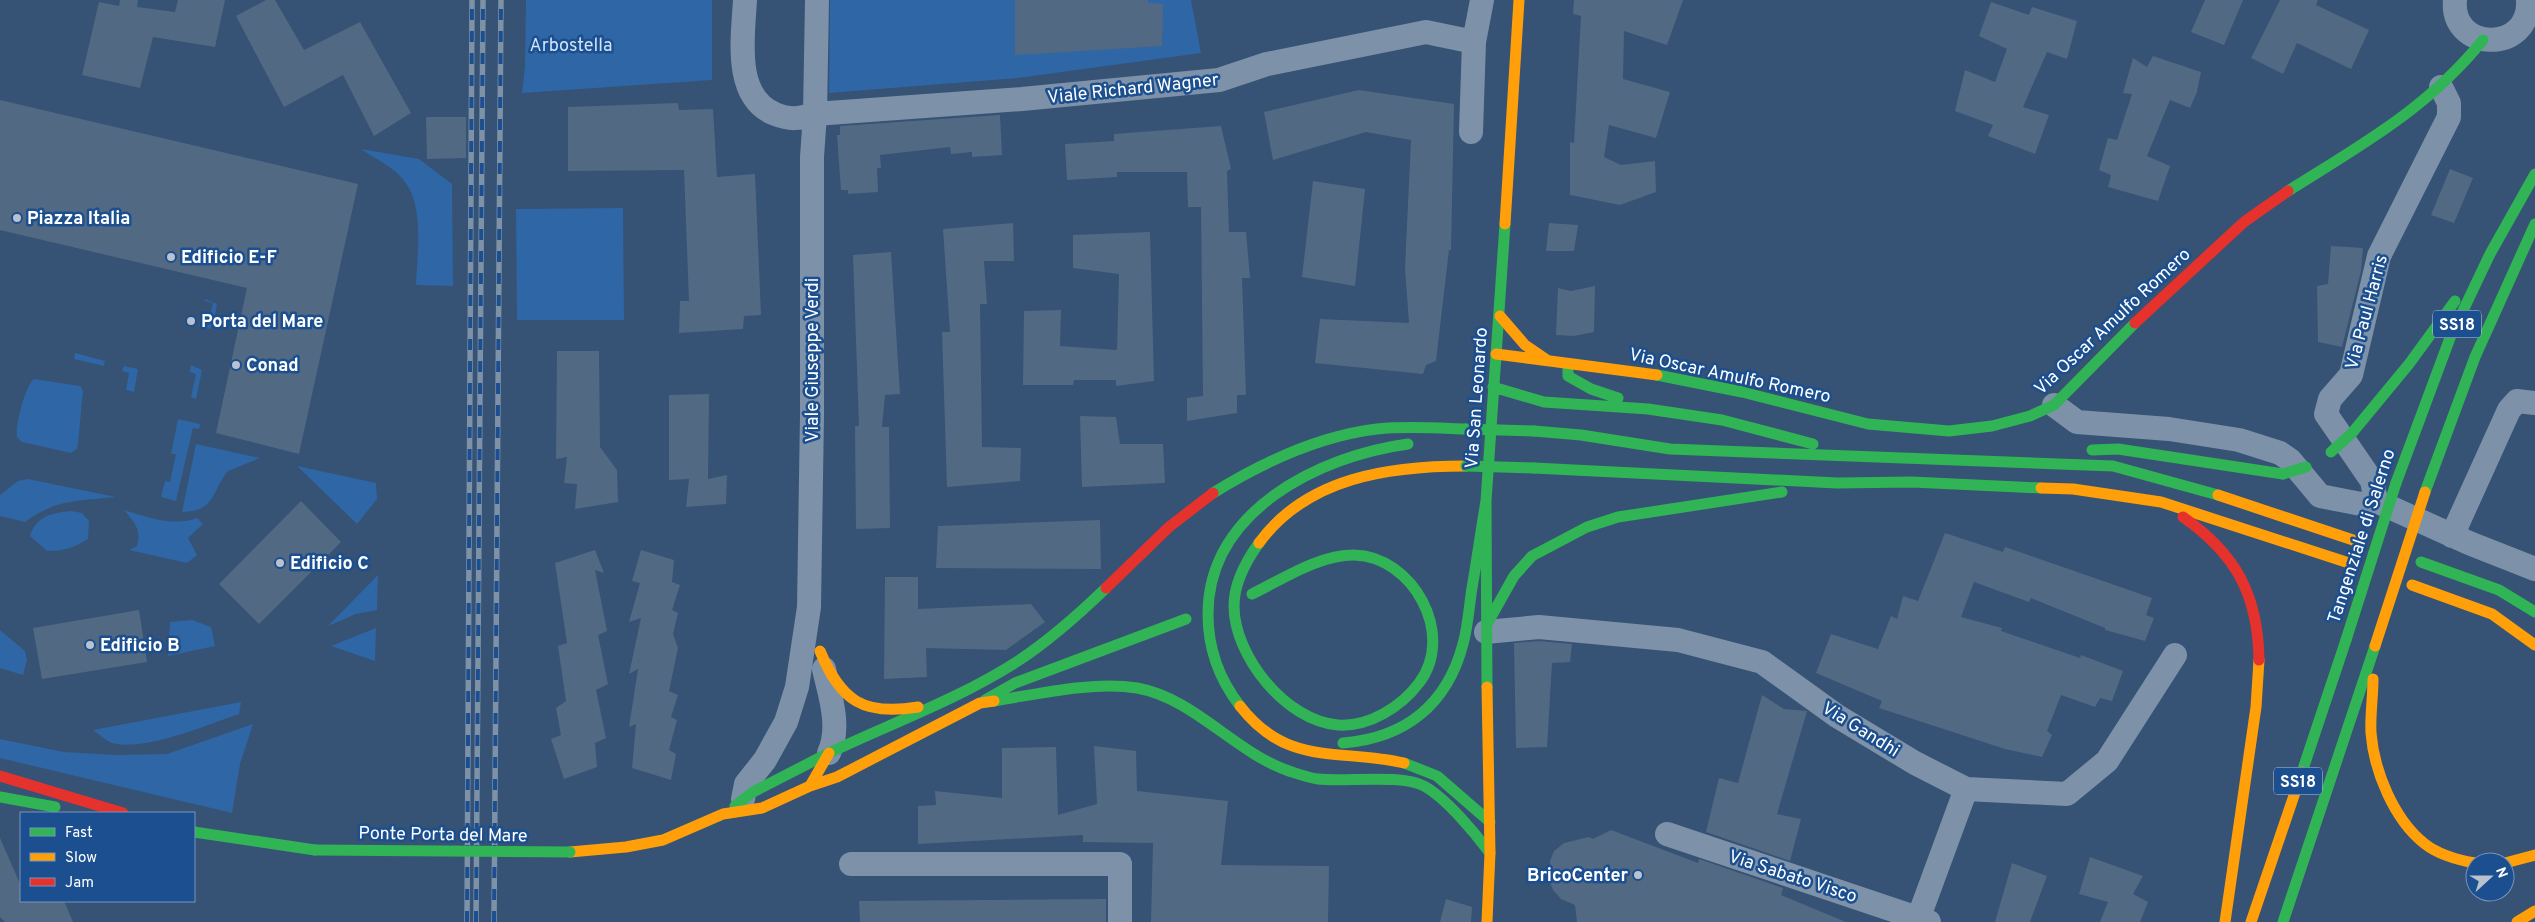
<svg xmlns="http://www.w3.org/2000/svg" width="2535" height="922" viewBox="0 0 2535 922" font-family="Overpass,sans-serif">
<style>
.green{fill:#2f66a5}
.building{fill:#526984}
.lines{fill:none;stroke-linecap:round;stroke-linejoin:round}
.street{stroke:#7d92a8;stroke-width:24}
.fast{stroke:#30b455;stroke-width:11}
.slow{stroke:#ff9f0a;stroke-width:11}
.jam{stroke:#e5322d;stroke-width:11}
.rail-casing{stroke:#7e92a7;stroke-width:5.5}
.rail{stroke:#1b4f8f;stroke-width:4;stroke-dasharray:11;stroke-linecap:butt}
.fast-bridge{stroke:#30b455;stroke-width:11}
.slow-bridge{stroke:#ff9f0a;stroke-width:11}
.poi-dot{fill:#b9c2ce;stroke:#1b4f8f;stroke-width:2}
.labels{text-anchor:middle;stroke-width:5;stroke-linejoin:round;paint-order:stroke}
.shield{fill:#1b4f8f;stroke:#bbcadd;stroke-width:1}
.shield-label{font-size:16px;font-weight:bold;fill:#fff}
.park-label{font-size:18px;fill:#cfe3fa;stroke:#1b4f8f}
.street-label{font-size:18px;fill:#fff;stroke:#1b4f8f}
.poi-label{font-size:18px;font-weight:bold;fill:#fff;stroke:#1b4f8f;text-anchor:start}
</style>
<rect width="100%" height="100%" fill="#365274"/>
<path class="green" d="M 526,0 L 712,0 L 712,80 L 522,93 L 525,67 Z
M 830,0 L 1191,0 L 1201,53 L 1018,78 L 829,93 Z
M 361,149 L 419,159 L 452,184 L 453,286 L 416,285 C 417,251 426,202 400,176 C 390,165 373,158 361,149 Z
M 623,208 L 624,320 L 517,320 L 516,209 Z
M 205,299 L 217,304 L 213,325 L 209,329 L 199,326 L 200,323 L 208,324 L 213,303 L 205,301 Z
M 75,353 L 105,361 L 104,366 L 74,359 Z
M 191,365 L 202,370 L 196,399 L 191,397 L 196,374 L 190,372 Z
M 124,366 L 138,369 L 134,392 L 126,390 L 129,373 L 122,371 Z
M 34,379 L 80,386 L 83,390 L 78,444 L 77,449 L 71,453 L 22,442 L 17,437 C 15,426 25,386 34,379 Z
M 178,419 L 200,424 L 199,429 L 193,428 L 176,501 L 161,497 L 165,481 L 170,482 L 176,454 L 171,454 Z
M 196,444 L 260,458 L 228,471 C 211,491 217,511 182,512 Z
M 297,466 L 376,483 L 377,499 L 357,524 Z
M 28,479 L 116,497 C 78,501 56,499 25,522 L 0,516 L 0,495 L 18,481 Z
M 124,510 C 148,517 172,527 197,518 L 203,524 L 188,538 L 197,555 L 187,563 L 129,550 L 137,546 C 142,529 134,522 124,510 Z
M 71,511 L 82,513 L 89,521 L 88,539 C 74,548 63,551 47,551 L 30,536 C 36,516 52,513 71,511 Z
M 378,575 L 377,610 L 356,614 L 328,626 Z
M 192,620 L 211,627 L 215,646 L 168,656 L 170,622 Z
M 376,628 L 375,661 L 331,646 Z
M 0,630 L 25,651 L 27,660 L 23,675 L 0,668 Z
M 241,702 L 239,714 C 207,725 144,752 112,743 C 106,741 99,734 93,730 Z
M 253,724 L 240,764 L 232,813 L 0,758 L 0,739 L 64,752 L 116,755 L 167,754 Z"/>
<path class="building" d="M 120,0 L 138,0 L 137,7 L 175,12 L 178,0 L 225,0 L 215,47 L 153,37 L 140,88 L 82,75 L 99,2 L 119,6 Z
M 266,0 L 275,0 L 304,50 L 360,22 L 411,113 L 374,136 L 343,75 L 284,107 L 236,16 Z
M 1015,0 L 1148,0 L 1148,3 L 1163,4 L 1162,46 L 1015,55 Z
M 1574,0 L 1683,0 L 1667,45 L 1624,31 L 1623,79 L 1670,92 L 1656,138 L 1609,125 L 1604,157 L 1621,165 L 1655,161 L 1656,192 L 1620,205 L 1570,195 L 1570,142 L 1574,143 L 1581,16 L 1573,14 Z
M 2205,0 L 2243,0 L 2224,45 L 2191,32 Z
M 2280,0 L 2318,0 L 2316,5 L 2369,30 L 2351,69 L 2297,43 L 2283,74 L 2251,58 Z
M 1991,2 L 2029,15 L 2032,7 L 2077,21 L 2067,59 L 2047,52 L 2023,107 L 2049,115 L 2035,154 L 1988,136 L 1993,125 L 1955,111 L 1965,70 L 1995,82 L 2007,49 L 1979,36 Z
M 2153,56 L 2201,72 L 2197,92 L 2190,108 L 2170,100 L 2147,156 L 2170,166 L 2158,201 L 2108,187 L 2111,175 L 2099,170 L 2108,138 L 2117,140 L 2132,94 L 2123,93 L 2133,58 L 2147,67 Z
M 1359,90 L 1454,104 L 1451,250 L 1449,250 L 1436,361 L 1426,365 L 1423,374 L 1315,363 L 1320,319 L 1409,323 L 1405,268 L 1411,140 L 1366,132 L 1273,160 L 1264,112 Z
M 0,100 L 358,184 L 299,454 L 216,433 L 247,288 L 0,230 Z
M 678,103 L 679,110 L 713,109 L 717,177 L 755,174 L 761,315 L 744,316 L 743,329 L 679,333 L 680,301 L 689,301 L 684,170 L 568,171 L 568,107 Z
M 1000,115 L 1002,155 L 972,157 L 972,152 L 951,154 L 950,147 L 880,155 L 881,168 L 877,168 L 878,192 L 848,194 L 848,190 L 841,190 L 837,135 L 840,135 L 840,126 Z
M 426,117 L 466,117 L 466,158 L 427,159 Z
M 1221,126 L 1231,169 L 1227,171 L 1229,232 L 1246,232 L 1250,278 L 1242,278 L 1246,395 L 1237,395 L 1237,413 L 1187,421 L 1187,398 L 1203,396 L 1201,207 L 1188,207 L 1187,172 L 1117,172 L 1117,177 L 1067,180 L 1065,144 L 1114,141 L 1114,134 Z
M 2450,169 L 2473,178 L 2454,223 L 2431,215 Z
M 1313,181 L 1365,189 L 1355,286 L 1302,277 Z
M 1013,223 L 1014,261 L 984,261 L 987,304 L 980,304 L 982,447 L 1021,448 L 1020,481 L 947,487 L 942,332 L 950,332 L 943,229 Z
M 1549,223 L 1578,225 L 1574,251 L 1546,251 Z
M 1150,232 L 1154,381 L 1116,386 L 1116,380 L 1074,380 L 1073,385 L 1023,385 L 1024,311 L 1061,310 L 1060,346 L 1117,350 L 1119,274 L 1073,268 L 1073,235 Z
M 2331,246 L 2363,248 L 2361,271 L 2342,347 L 2318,342 L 2317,286 L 2328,284 Z
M 891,252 L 900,394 L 885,395 L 882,427 L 889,427 L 890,528 L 856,529 L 855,426 L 859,426 L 853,255 Z
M 1595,286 L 1594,332 L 1574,336 L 1556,335 L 1558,288 L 1571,291 Z
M 557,351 L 599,351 L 600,447 L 617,470 L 618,502 L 575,509 L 577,484 L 564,483 L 567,457 L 556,459 Z
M 709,394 L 708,479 L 727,475 L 726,504 L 686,507 L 689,479 L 669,480 L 669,395 Z
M 1080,416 L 1116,417 L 1120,444 L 1163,444 L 1165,483 L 1082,487 Z
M 301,501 L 341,542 L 259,624 L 219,584 Z
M 1100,520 L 1101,569 L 936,568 L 938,526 Z
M 1945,533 L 2003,552 L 2005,547 L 2152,598 L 2146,615 L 2154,618 L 2145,641 L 2105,630 L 2105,628 L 2031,598 L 2029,602 L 1974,582 L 1961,617 L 2002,628 L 2001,631 L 2080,658 L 2081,655 L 2123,671 L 2112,701 L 2100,698 L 2095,707 L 2061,695 L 2047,731 L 2052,735 L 2042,757 L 2005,749 L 1879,708 L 1882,701 L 1816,673 L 1831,634 L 1878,649 L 1891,616 L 1897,619 L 1903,596 L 1918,601 Z
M 595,550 L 604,573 L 595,570 L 607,631 L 598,635 L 608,684 L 596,690 L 606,738 L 595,743 L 597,767 L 564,779 L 551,739 L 561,735 L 556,708 L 566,701 L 558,646 L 567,643 L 555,563 Z
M 641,550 L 674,560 L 672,582 L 680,585 L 672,610 L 678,613 L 673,634 L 678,648 L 669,691 L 678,695 L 671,717 L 677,720 L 669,750 L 676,754 L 671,780 L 632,768 L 636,724 L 629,727 L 638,669 L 629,674 L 641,618 L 629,622 L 640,583 L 632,581 Z
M 885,577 L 918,577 L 918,609 L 1031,604 L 1045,622 L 1006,650 L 926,648 L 927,677 L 884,679 Z
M 139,610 L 147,662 L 42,679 L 33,628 Z
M 1539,641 L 1572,644 L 1570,662 L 1552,663 L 1547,747 L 1516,748 L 1514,643 Z
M 1762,695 L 1784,709 L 1807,711 L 1777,814 L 1801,819 L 1790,861 L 1706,832 L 1719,778 L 1738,783 Z
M 1094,746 L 1136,751 L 1137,791 L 1228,801 L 1221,865 L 1329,866 L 1328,922 L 1151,922 L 1153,843 L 1083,842 L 1083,835 L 918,844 L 918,806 L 936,805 L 935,791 L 1002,798 L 1002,748 L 1056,747 L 1058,815 L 1097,804 Z
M 1611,830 L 1698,863 L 1699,859 L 1783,888 L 1781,895 L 1846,922 L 1577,922 L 1575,905 L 1561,899 L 1553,890 L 1549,880 L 1550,861 L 1554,851 L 1564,843 L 1589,837 L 1593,839 Z
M 0,838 L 21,886 L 21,901 L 64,901 L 73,922 L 5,922 L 0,917 Z
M 2090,857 L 2143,876 L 2133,894 L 2148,902 L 2140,922 L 2100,922 L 2108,902 L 2079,894 Z
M 2012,863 L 2047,876 L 2030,922 L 1995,922 Z
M 1106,899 L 1106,922 L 860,922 L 859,901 Z
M 1446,899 L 1472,907 L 1471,922 L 1440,922 Z"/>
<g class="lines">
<path class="street" d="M 745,0 C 743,37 733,97 775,114 C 790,120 800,119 815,114 L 1022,99 L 1219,80 L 1267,64 L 1426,32 L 1474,42
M 2455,0 C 2450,52 2531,54 2528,0
M 1471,132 L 1474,42 L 1482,0
M 2054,405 L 2077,422 L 2169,429 L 2239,440 L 2280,453 L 2290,460 L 2320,496 L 2361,504 L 2376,501 L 2469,543 L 2535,569
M 2376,501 L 2372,481 L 2326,414 L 2330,399 L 2351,375 L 2379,256 L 2449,117 L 2449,103 L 2441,87
M 2452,536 L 2509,410 L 2517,401 L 2535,403
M 1486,632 L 1539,627 L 1678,640 L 1762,662 L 1837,716 L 1915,763 L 1966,789 L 2067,794 L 2107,761 L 2175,655
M 824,669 C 830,695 841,727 829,753
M 743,799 L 746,784 L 765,760 L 786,722 L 797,687 L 809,607 L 812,415 L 812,157 L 815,114 L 817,0
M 1667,834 L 1929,922
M 851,864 L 1120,864 L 1120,922
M 1917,922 L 1966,789"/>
<path class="fast" d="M 2288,191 C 2361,145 2427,109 2483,40
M 1568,364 L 1568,376 L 1591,389 L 1618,398
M 1657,375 L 1742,392 L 1868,424 L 1949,431 L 1992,426 L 2030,416 L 2054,405 L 2135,323
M 1493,387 L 1544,402 L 1648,409 L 1722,420 L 1813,444
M 1534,431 L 1581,435 L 1670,449 L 2113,466 L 2218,495
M 2352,433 L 2409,364 L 2455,301
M 2092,450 L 2118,449 L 2283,474
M 1534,468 L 1837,483 L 1912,482 L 2041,488
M 2396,483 L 2450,338 L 2490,254 L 2535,174
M 2425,492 L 2475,357 L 2535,224
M 1213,493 C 1263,462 1318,436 1377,429 C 1406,426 1436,428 1465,429
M 2421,562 L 2499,590 L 2535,612
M 1252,594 C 1283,579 1318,555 1354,555 C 1413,556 1456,635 1419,683 C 1401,707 1369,727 1338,725 C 1286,721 1234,656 1234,606 C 1234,583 1246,561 1259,543
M 1487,624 L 1514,576 L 1532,556 L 1587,527 L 1618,517 L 1782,492
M 1487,687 L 1486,501 L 1505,224
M 985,700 L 1015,683 L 1186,619
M 994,701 C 1038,694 1093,681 1137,688 C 1194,698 1234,752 1289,771 C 1298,774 1309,778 1318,779 C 1345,782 1402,774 1424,786 C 1446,798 1475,833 1490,853
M 1240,706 C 1219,679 1208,649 1208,614 C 1208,511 1319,456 1408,444
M 1343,743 C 1405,738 1447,705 1463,644 C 1468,626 1469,607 1472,588 C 1477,559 1481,530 1486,501
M 829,753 C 892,723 959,699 1018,661 C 1050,640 1078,615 1106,588
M 1404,763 L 1437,776 L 1490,822
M 2302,772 L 2346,640
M 0,797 L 55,807
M 735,806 L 753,792 L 829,753
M 194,832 L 315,850
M 2283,922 L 2375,646"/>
<path class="slow" d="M 1505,224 L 1519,0
M 1500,316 L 1525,345 L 1547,360
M 1496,354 L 1657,375
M 2041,488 L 2073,489 L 2161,502 L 2349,563
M 2218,495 L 2359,542
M 1259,543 C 1307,477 1390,466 1466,466
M 2412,585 L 2492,614 L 2535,645
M 820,651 C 841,701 863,716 918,707
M 2373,679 C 2373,697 2370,715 2371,733 C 2374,771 2394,820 2425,844 C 2439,855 2458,860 2475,863
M 1487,687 L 1490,853 L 1487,922
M 1240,706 C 1288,768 1340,748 1404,763
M 810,786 L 837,777 L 980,703 L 994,701
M 570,852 L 626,847 L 663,840 L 723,814 L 762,808 L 810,786 L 829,753
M 2505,863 L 2535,855
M 2225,922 L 2256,707 L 2259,660
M 2251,922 L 2302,772
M 2517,922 L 2535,911"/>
<path class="jam" d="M 2135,323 L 2244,222 L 2288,191
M 2183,517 C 2236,554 2258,595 2259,660
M 1106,588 L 1169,527 L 1213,493
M 0,776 L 123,813"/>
<g class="rail-casing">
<path id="rail" d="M 467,922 L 472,0
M 476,922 L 483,0
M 494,922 L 501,0"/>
</g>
<use href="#rail" class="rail"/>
<path class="fast-bridge" d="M 1465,429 L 1534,431
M 2331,452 L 2352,433
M 1466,466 L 1534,468
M 2283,474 L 2306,467
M 2346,640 L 2396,483
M 315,850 L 570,852"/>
<path class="slow-bridge" d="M 2375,646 L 2425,492"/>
</g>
<g class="poi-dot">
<circle cx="17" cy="218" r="5"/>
<circle cx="171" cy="257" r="5"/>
<circle cx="191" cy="321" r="5"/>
<circle cx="236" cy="365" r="5"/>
<circle cx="280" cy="563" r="5"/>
<circle cx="90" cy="645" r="5"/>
<circle cx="1638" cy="875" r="5"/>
</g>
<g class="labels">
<g class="shield">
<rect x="2433" y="310.5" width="48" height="27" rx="4"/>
<rect x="2274" y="767.5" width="48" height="27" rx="4"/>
</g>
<g class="shield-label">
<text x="2457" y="330">SS18</text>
<text x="2298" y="787">SS18</text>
</g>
<g class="park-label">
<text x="571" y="51">Arbostella</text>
</g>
<g class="street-label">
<text transform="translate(1133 88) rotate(-6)" y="6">Viale Richard Wagner</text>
<text transform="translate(2366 312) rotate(-75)" y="6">Via Paul Harris</text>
<text transform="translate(2112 321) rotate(-43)" y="6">Via Oscar Amulfo Romero</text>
<text transform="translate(812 360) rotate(-90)" y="6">Viale Giuseppe Verdi</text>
<text transform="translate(1730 375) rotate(12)" y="6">Via Oscar Amulfo Romero</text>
<text transform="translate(1476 398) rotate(-86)" y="6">Via San Leonardo</text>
<text transform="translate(2361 536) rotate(-72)" y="6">Tangenziale di Salerno</text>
<text transform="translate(1861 729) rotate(32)" y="6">Via Gandhi</text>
<text transform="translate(443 834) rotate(1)" y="6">Ponte Porta del Mare</text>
<text transform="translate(1793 876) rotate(18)" y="6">Via Sabato Visco</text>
</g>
<g class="poi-label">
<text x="27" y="224">Piazza Italia</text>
<text x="181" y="263">Edificio E-F</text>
<text x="201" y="327">Porta del Mare</text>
<text x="246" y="371">Conad</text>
<text x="290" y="569">Edificio C</text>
<text x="100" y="651">Edificio B</text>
<text x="1628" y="881" text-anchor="end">BricoCenter</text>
</g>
</g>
<rect x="20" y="812" width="175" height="90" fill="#1b4f8f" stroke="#7695bc"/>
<rect x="30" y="828" width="25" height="8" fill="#30b455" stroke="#7695bc"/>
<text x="65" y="837" font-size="15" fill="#ffffff">Fast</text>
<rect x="30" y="853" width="25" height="8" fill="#ff9f0a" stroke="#7695bc"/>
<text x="65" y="862" font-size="15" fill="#ffffff">Slow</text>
<rect x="30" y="878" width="25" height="8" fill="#e5322d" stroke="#7695bc"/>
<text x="65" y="887" font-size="15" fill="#ffffff">Jam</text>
<g transform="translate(2490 877) rotate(69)"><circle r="24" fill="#1b4f8f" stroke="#7695bc"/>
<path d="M0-4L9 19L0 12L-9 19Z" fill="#b9c2ce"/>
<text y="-8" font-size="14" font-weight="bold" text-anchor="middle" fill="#ffffff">N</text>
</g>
</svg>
